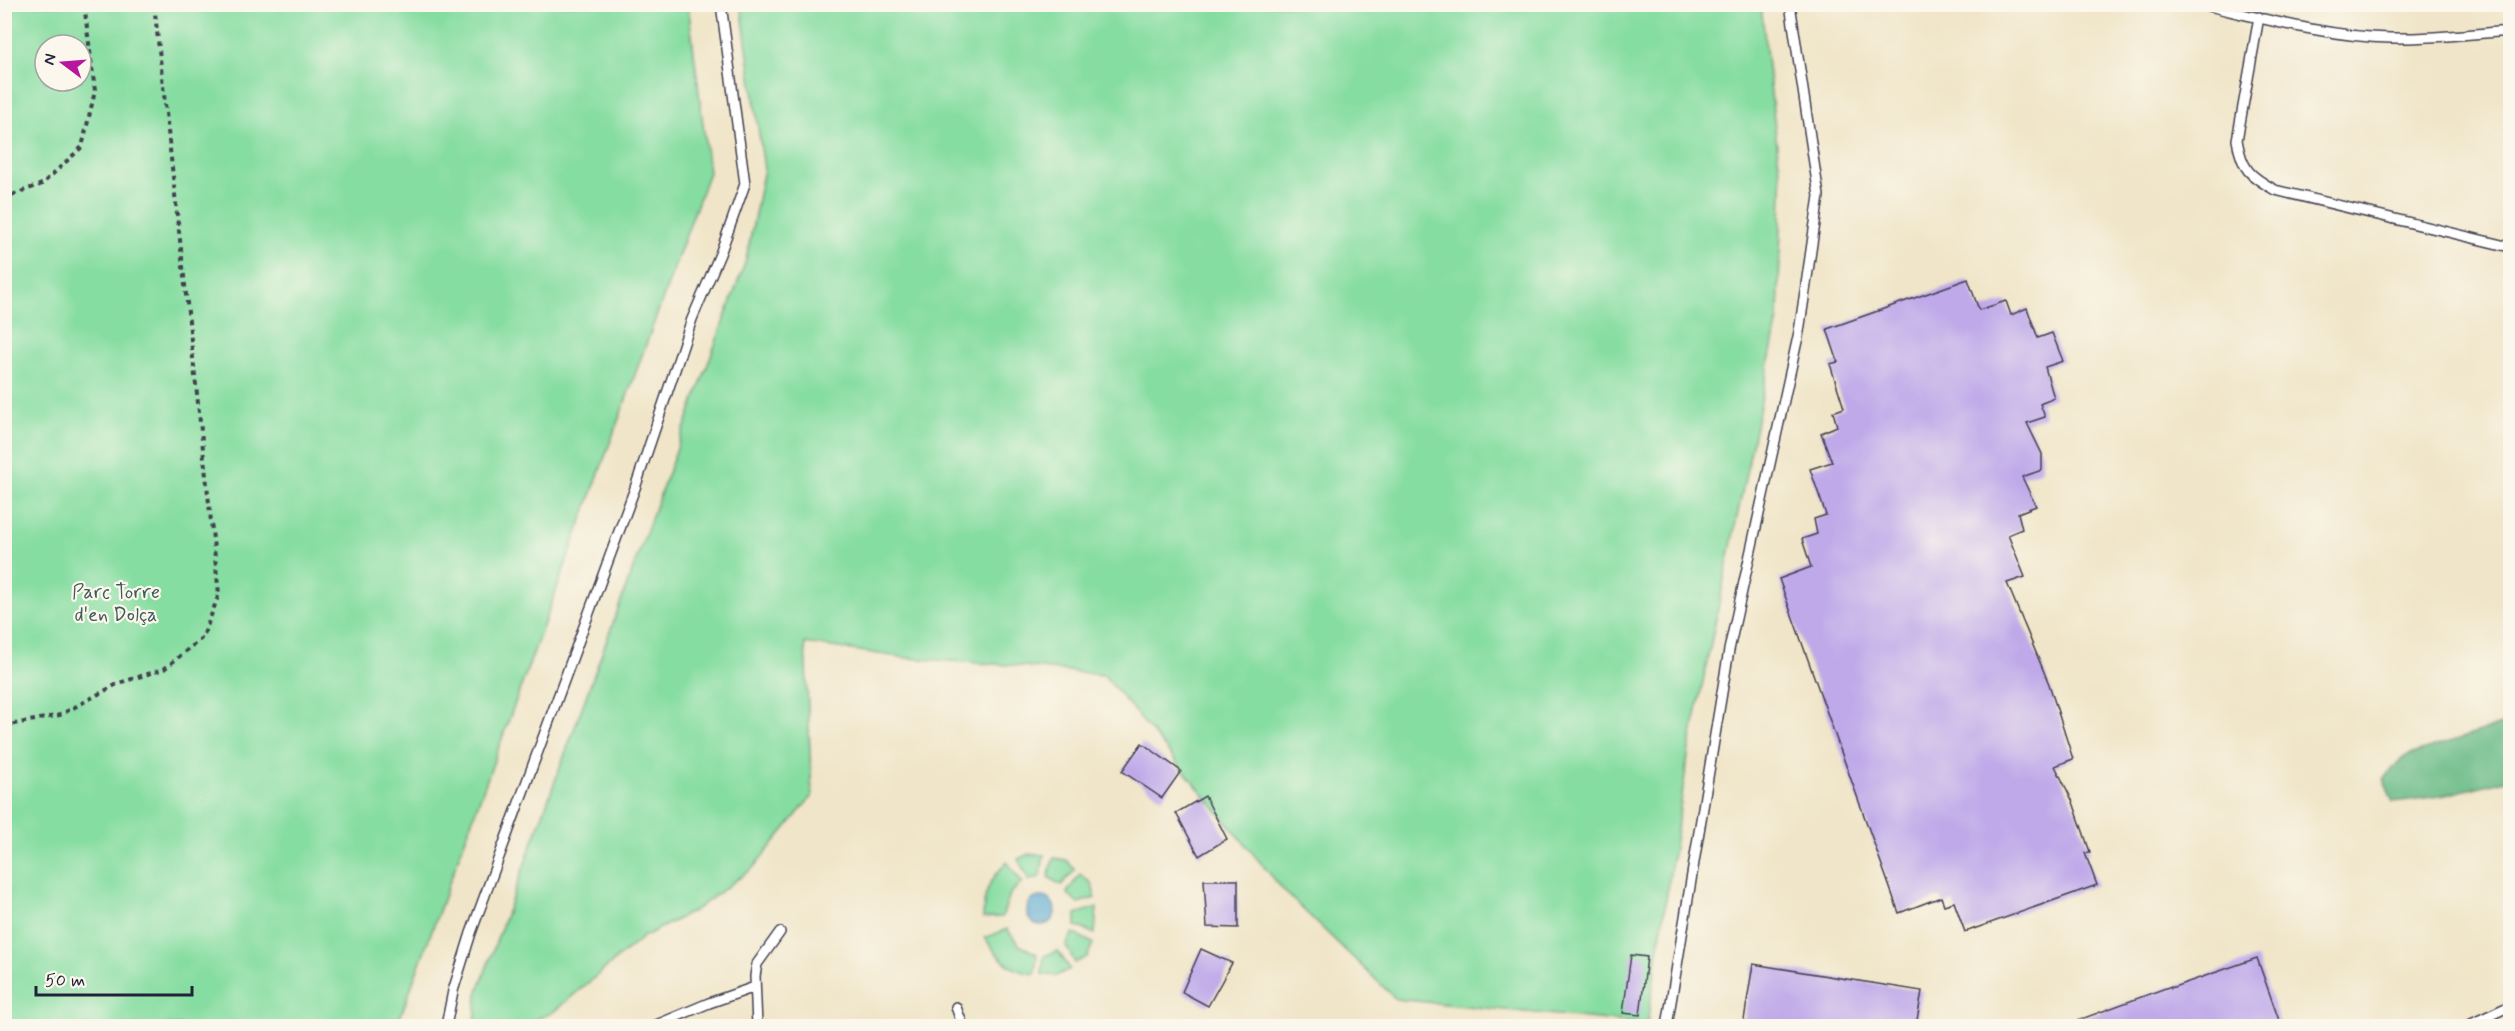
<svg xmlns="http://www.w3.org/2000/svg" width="2515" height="1031" viewBox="0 0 2515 1031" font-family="Mynerve,sans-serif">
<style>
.green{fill:#86dda1;stroke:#54806e;stroke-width:1.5;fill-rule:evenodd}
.forest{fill:#6cbc87;stroke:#476f61;stroke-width:1.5}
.water{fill:#57a7d1;stroke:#3c6486;stroke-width:1.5}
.building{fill:#bfa9e9}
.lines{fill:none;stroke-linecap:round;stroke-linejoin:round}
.lane-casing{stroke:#413f50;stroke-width:12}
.path{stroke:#413f50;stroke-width:4;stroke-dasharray:4.5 4.5;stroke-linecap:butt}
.lane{stroke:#fff;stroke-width:9}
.labels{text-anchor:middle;stroke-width:4.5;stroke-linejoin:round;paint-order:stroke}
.park-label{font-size:20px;fill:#405a5a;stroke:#fbf7ec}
</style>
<rect width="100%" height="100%" fill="#fbf7ec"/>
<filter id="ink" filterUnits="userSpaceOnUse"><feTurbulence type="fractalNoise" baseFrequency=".0167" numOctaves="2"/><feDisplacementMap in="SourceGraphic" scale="12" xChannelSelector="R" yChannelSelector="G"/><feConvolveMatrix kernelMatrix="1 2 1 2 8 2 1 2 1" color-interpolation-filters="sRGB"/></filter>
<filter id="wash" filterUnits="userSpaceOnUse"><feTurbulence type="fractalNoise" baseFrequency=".008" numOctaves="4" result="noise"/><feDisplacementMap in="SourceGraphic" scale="24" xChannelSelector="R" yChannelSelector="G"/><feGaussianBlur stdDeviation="1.35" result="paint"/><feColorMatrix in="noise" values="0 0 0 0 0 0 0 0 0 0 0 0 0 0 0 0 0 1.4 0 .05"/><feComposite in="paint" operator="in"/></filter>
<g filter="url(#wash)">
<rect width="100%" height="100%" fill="#f0e5c8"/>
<path class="green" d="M 4,5 L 688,5 L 709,172 L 397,1026 L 5,1026 ZM 45,45 L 81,45 L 81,81 L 45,81 Z
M 741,5 L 1761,5 L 1782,190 L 1778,319 L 1689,749 L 1647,1024 L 1396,999 L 1285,892 L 1104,675 L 1023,666 L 907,658 L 805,643 L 812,796 L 753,868 L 695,910 L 643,937 L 553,1012 L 522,1026 L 475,1026 L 477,994 L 746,260 L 764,169 Z
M 1029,854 L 1044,855 L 1040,877 L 1029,880 L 1018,859 Z
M 1054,858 L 1066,860 L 1075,870 L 1061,885 L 1048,877 Z
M 1007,862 L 1022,882 L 1010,894 L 1002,917 L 983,918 C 984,891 988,882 1007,862 Z
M 1080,874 L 1092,884 L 1095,898 L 1078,903 L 1067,893 Z
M 1097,907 L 1095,934 L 1076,926 L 1076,914 Z
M 1007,929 L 1019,945 L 1037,954 L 1035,974 C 1010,972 999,958 985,938 Z
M 1073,933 L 1093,943 L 1087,957 L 1075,963 L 1066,946 Z
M 1058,951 L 1070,969 L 1056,976 L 1042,974 L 1044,956 Z"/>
<path class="forest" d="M 2510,722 L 2510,779 L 2441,796 L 2393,802 L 2383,779 L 2403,757 Z"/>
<path class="water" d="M1027 911a14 14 0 1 1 28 0a14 14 0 1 1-28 0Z"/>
<g id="blocks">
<path class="building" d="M 1968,279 L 1979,310 L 2006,301 L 2011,315 L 2027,308 L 2038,338 L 2052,333 L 2063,361 L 2045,367 L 2054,398 L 2040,404 L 2045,417 L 2027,423 L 2042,454 L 2042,470 L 2022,477 L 2036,506 L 2018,513 L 2022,529 L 2008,535 L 2025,577 L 2007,583 L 2049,684 L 2073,759 L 2055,766 L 2073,802 L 2090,852 L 2085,853 L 2097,885 L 1965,932 L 1954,902 L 1944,905 L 1941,897 L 1899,913 L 1779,579 L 1811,567 L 1802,539 L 1817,534 L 1814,519 L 1826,515 L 1810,469 L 1832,462 L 1821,433 L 1837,426 L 1833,412 L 1844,408 L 1830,364 L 1838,362 L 1827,329 Z
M 1142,743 L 1181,771 L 1162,798 L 1122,771 Z
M 1205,796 L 1227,839 L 1199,856 L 1176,813 Z
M 1204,880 L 1238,880 L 1238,928 L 1207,927 Z
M 1201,949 L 1232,963 L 1208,1006 L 1182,992 Z
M 1631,955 L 1647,957 L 1640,1015 L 1623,1013 Z
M 2257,958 L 2281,1026 L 2066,1026 L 2065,1025 L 2171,986 L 2171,988 Z
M 1753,964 L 1922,991 L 1916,1026 L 1743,1026 Z"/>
</g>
</g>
<g filter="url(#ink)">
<use href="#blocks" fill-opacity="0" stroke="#413f50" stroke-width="1.5"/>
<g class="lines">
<g class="lane-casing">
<path id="lane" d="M 2200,4 C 2261,18 2328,37 2391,38 C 2430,39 2471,34 2510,31
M 2259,17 L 2237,140 C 2242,170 2250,176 2275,190 L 2510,247
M 956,1007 L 963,1026
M 446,1026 L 453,991 L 471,933 L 635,488 L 692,319 L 720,254 L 745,184 L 721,4
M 654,1026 L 709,1003 L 755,987
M 757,1026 L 755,976 L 757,964 L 780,932
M 1667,1026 L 1729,650 L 1799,332 L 1819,196 L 1790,4
M 2467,1026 L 2510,1006"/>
</g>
<path class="path" d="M 4,198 L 42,184 L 82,147 L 95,91 L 84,4
M 4,726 L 60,715 L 119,683 L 164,669 L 203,637 L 219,594 L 154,4"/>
<use href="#lane" class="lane"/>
</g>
</g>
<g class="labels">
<g class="park-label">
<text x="116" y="598">Parc Torre<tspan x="116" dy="23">d'en Dolça</tspan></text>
</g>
</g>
<rect width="2515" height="1031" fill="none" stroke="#fbf7ec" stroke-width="24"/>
<g transform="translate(63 63) rotate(286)"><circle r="28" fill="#fbf7ec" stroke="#a4a2a5" stroke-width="1.5"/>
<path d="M0-4.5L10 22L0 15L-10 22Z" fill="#b5179e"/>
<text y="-9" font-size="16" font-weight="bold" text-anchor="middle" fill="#22223b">N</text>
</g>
<path d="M36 986v9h156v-9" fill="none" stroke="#22223b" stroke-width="3"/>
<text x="45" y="986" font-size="18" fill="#22223b" stroke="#fbf7ec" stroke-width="4.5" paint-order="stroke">50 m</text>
</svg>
